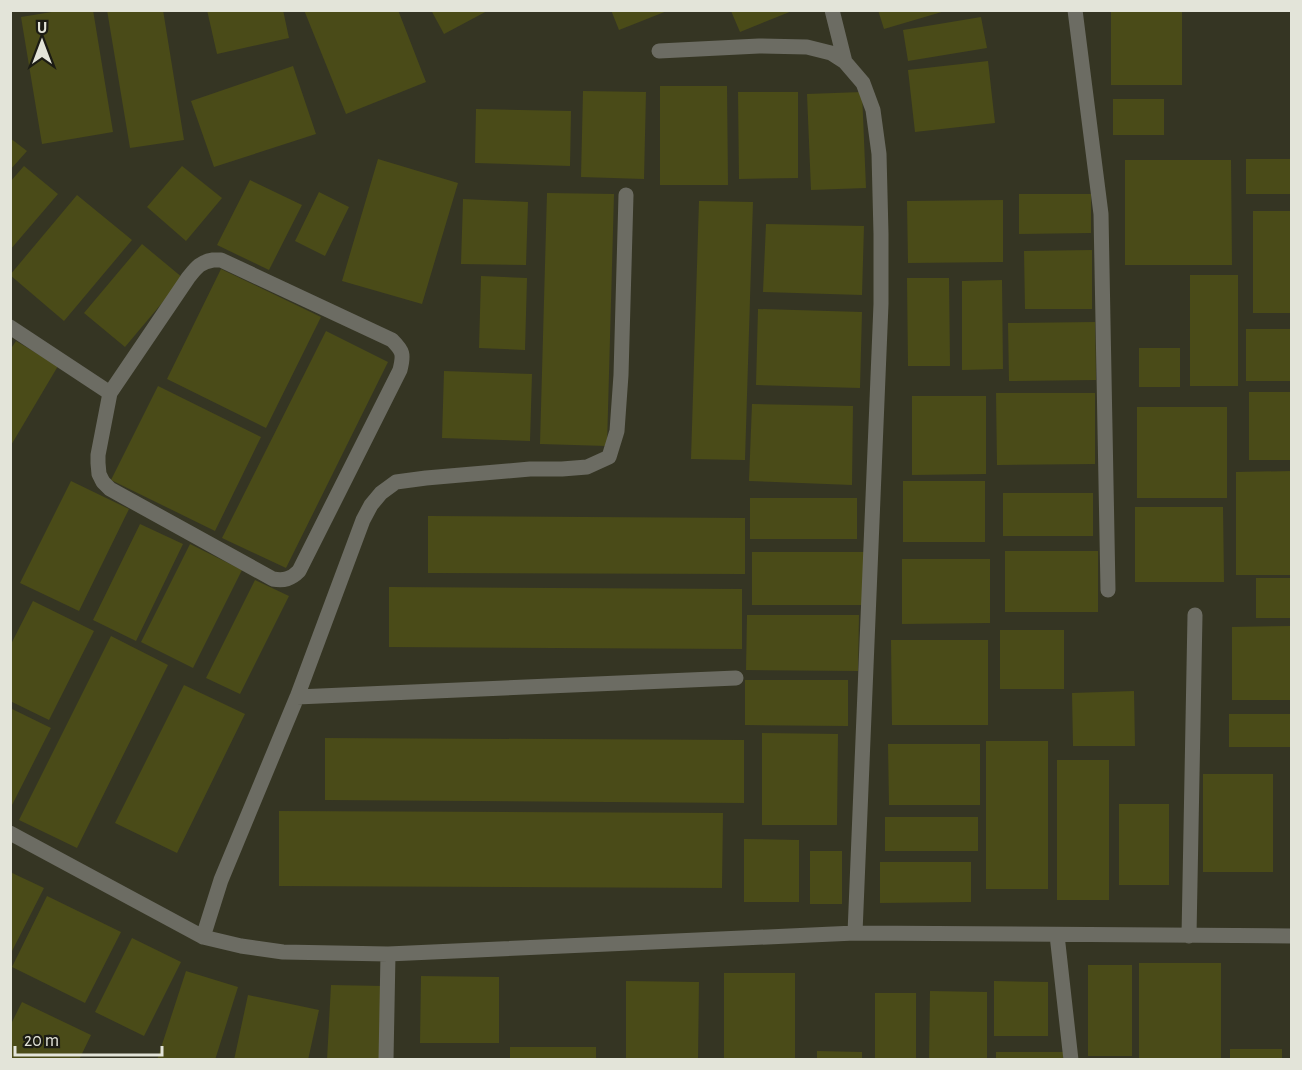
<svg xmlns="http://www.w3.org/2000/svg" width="1302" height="1070" viewBox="0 0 1302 1070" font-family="'Alegreya Sans',sans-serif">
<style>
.building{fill:#4a4b18}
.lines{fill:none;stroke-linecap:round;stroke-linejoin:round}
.minor{stroke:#6c6c63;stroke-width:15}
</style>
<rect width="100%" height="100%" fill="#353523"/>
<path class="building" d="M 64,10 L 93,10 L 113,132 L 42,144 L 21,17 Z
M 107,10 L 163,10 L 184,140 L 130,148 Z
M 207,10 L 283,10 L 289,38 L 217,54 Z
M 304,10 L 398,10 L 426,82 L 346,114 Z
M 431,10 L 489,10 L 444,34 Z
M 611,10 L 667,10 L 667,11 L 619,30 Z
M 878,10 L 945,10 L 945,11 L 884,29 Z
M 1111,10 L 1182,10 L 1182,85 L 1111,85 Z
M 731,11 L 792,11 L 740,32 Z
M 981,17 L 987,48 L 908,61 L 903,30 Z
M 988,61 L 995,123 L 915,132 L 908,70 Z
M 293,66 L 316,134 L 214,167 L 191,101 Z
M 660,86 L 727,86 L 728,185 L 660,185 Z
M 583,91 L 646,92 L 644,179 L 581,177 Z
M 738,92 L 798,92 L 798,178 L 739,179 Z
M 862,92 L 866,188 L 811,190 L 807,94 Z
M 1113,99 L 1164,99 L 1164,135 L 1113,135 Z
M 476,109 L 571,111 L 570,166 L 475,163 Z
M 10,138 L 27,151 L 10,170 Z
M 378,159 L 458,183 L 422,304 L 342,281 Z
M 1246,159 L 1292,159 L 1292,194 L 1246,194 Z
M 1125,160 L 1231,160 L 1232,265 L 1125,265 Z
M 24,166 L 58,194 L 10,250 L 10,182 Z
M 182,166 L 222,198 L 186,241 L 147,207 Z
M 250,180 L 302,205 L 269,270 L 217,245 Z
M 319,192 L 349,207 L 325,256 L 295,241 Z
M 547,193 L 614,194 L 607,446 L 540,444 Z
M 1019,194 L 1091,194 L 1091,233 L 1019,234 Z
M 77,195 L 132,240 L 64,321 L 10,275 Z
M 463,199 L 528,202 L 526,265 L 461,264 Z
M 1003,200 L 1003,262 L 908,263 L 907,201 Z
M 699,201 L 753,202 L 745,460 L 691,459 Z
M 1253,211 L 1292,211 L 1292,313 L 1253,313 Z
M 766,224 L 864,226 L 862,295 L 763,292 Z
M 142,244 L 183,278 L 125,347 L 84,313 Z
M 1092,250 L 1092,309 L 1025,309 L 1024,251 Z
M 221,269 L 321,317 L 266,428 L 167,379 Z
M 1190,275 L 1238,275 L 1238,386 L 1190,386 Z
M 481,276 L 527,278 L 525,350 L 479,348 Z
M 907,278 L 949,278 L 950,366 L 908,366 Z
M 1002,280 L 1003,369 L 962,370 L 962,281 Z
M 758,309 L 862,312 L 860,388 L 756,385 Z
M 1095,322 L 1096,380 L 1009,381 L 1008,323 Z
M 1246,329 L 1292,329 L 1292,381 L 1246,381 Z
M 326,331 L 388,362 L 286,568 L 222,538 Z
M 16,341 L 58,366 L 10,447 L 10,350 Z
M 1139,348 L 1180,348 L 1180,387 L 1139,387 Z
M 444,371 L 532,374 L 530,441 L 442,438 Z
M 158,386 L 261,437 L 215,531 L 111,480 Z
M 1249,392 L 1292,392 L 1292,460 L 1249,460 Z
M 996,393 L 1095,393 L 1095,464 L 997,465 Z
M 912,396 L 986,396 L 986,474 L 912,475 Z
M 752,404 L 853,406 L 852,485 L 749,481 Z
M 1137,407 L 1227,407 L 1227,498 L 1137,498 Z
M 1292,471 L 1292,575 L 1236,575 L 1236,472 Z
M 71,481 L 129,509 L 79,611 L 20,583 Z
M 903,481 L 985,481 L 985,542 L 903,542 Z
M 1003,493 L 1093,493 L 1093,536 L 1003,536 Z
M 750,498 L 857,498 L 857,539 L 750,539 Z
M 1135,507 L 1223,507 L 1224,582 L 1135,582 Z
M 428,516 L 745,518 L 745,574 L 428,573 Z
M 140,524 L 183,544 L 136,641 L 93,620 Z
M 190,544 L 242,570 L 193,668 L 141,642 Z
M 1005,551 L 1098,551 L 1098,612 L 1005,612 Z
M 752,552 L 865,552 L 864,605 L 752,605 Z
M 902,559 L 990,559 L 990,623 L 902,624 Z
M 1256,578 L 1292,578 L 1292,618 L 1256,618 Z
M 255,580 L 289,596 L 240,694 L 206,678 Z
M 389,587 L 742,589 L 742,649 L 389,647 Z
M 33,601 L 94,631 L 49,720 L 10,701 L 10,646 Z
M 747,615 L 859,615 L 858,671 L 746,670 Z
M 1292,626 L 1292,700 L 1232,700 L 1232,627 Z
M 1000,630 L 1064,630 L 1064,689 L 1000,689 Z
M 111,636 L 168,665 L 77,848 L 19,820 Z
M 891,640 L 988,640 L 988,725 L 892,725 Z
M 745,680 L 848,680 L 848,726 L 745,725 Z
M 184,685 L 245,714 L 177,853 L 115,823 Z
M 1134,691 L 1135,746 L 1073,746 L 1072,693 Z
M 10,708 L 51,728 L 10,809 Z
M 1229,714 L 1292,714 L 1292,747 L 1229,747 Z
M 762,733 L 838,734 L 837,825 L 762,825 Z
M 325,738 L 744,740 L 744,803 L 325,800 Z
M 986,741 L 1048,741 L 1048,889 L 986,889 Z
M 888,744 L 980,744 L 980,805 L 889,805 Z
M 1057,760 L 1109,760 L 1109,900 L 1057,900 Z
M 1203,774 L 1273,774 L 1273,872 L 1203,872 Z
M 1119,804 L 1169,804 L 1169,885 L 1119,885 Z
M 279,811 L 723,813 L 722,888 L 279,886 Z
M 885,817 L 978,817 L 978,851 L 885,851 Z
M 744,839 L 799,840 L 799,902 L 744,902 Z
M 810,851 L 842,851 L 842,904 L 810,904 Z
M 880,862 L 971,862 L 971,902 L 880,903 Z
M 10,872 L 44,888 L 10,955 Z
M 47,896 L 121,932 L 85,1003 L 12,967 Z
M 132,938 L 181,962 L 144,1036 L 95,1012 Z
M 1139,963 L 1221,963 L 1221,1060 L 1139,1060 Z
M 1088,965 L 1132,965 L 1132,1056 L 1088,1056 Z
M 186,971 L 238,987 L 215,1060 L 157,1060 Z
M 724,973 L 795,973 L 795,1060 L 724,1060 Z
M 421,976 L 499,977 L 499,1043 L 420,1043 Z
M 626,981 L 699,982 L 698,1060 L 626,1060 Z
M 994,981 L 1048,982 L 1048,1036 L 994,1036 Z
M 331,985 L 383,986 L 380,1060 L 327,1060 Z
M 930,991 L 987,992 L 987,1060 L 929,1060 Z
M 875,993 L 916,993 L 916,1060 L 875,1060 Z
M 248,995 L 319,1010 L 308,1060 L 234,1060 Z
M 22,1002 L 91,1035 L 79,1060 L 10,1060 L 10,1026 Z
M 510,1047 L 596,1047 L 596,1060 L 510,1060 Z
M 1230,1049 L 1282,1049 L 1282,1060 L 1230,1060 Z
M 817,1051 L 862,1052 L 862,1060 L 817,1060 Z
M 996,1052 L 1063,1052 L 1063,1060 L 996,1060 Z"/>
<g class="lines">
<path class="minor" d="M 832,10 L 845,62
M 1075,10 L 1101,214 L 1108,590
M 659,51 L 759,46 L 807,47 L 831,53 L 845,62 L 863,83 L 873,110 L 879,154 L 881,234 L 881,304 L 855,933
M 213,260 L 221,260 L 392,340 C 403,351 404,354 400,370 L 299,571 C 291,579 284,581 273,579 L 110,489 L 103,482 L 99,474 L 98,463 L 98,455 L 110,393 L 188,278 C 196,268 200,262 213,260 Z
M 10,327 L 110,393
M 297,697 L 736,678
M 10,833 L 203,937 L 241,946 L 283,952 L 388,954 L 855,933 L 1292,936
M 1057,935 L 1071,1060
M 1189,936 L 1195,615
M 203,937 L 221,880 L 297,697 L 363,520 L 371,505 L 381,493 L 396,482 L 426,478 L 530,469 L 562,469 L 587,467 L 609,457 L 617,431 L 621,375 L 626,195
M 386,1060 L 388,954"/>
</g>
<rect width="1302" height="1070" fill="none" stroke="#e3e4d9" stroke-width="24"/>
<g transform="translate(42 42)" stroke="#1c1c14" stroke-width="4.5" paint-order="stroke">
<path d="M0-4.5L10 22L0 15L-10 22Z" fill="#e3e4d9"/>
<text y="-9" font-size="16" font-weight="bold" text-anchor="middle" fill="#e3e4d9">U</text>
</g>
<path d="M15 1046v9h147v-9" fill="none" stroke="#e3e4d9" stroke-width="3"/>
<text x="24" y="1046" font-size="18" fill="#e3e4d9" stroke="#1c1c14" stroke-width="4.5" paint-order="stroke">20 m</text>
</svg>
